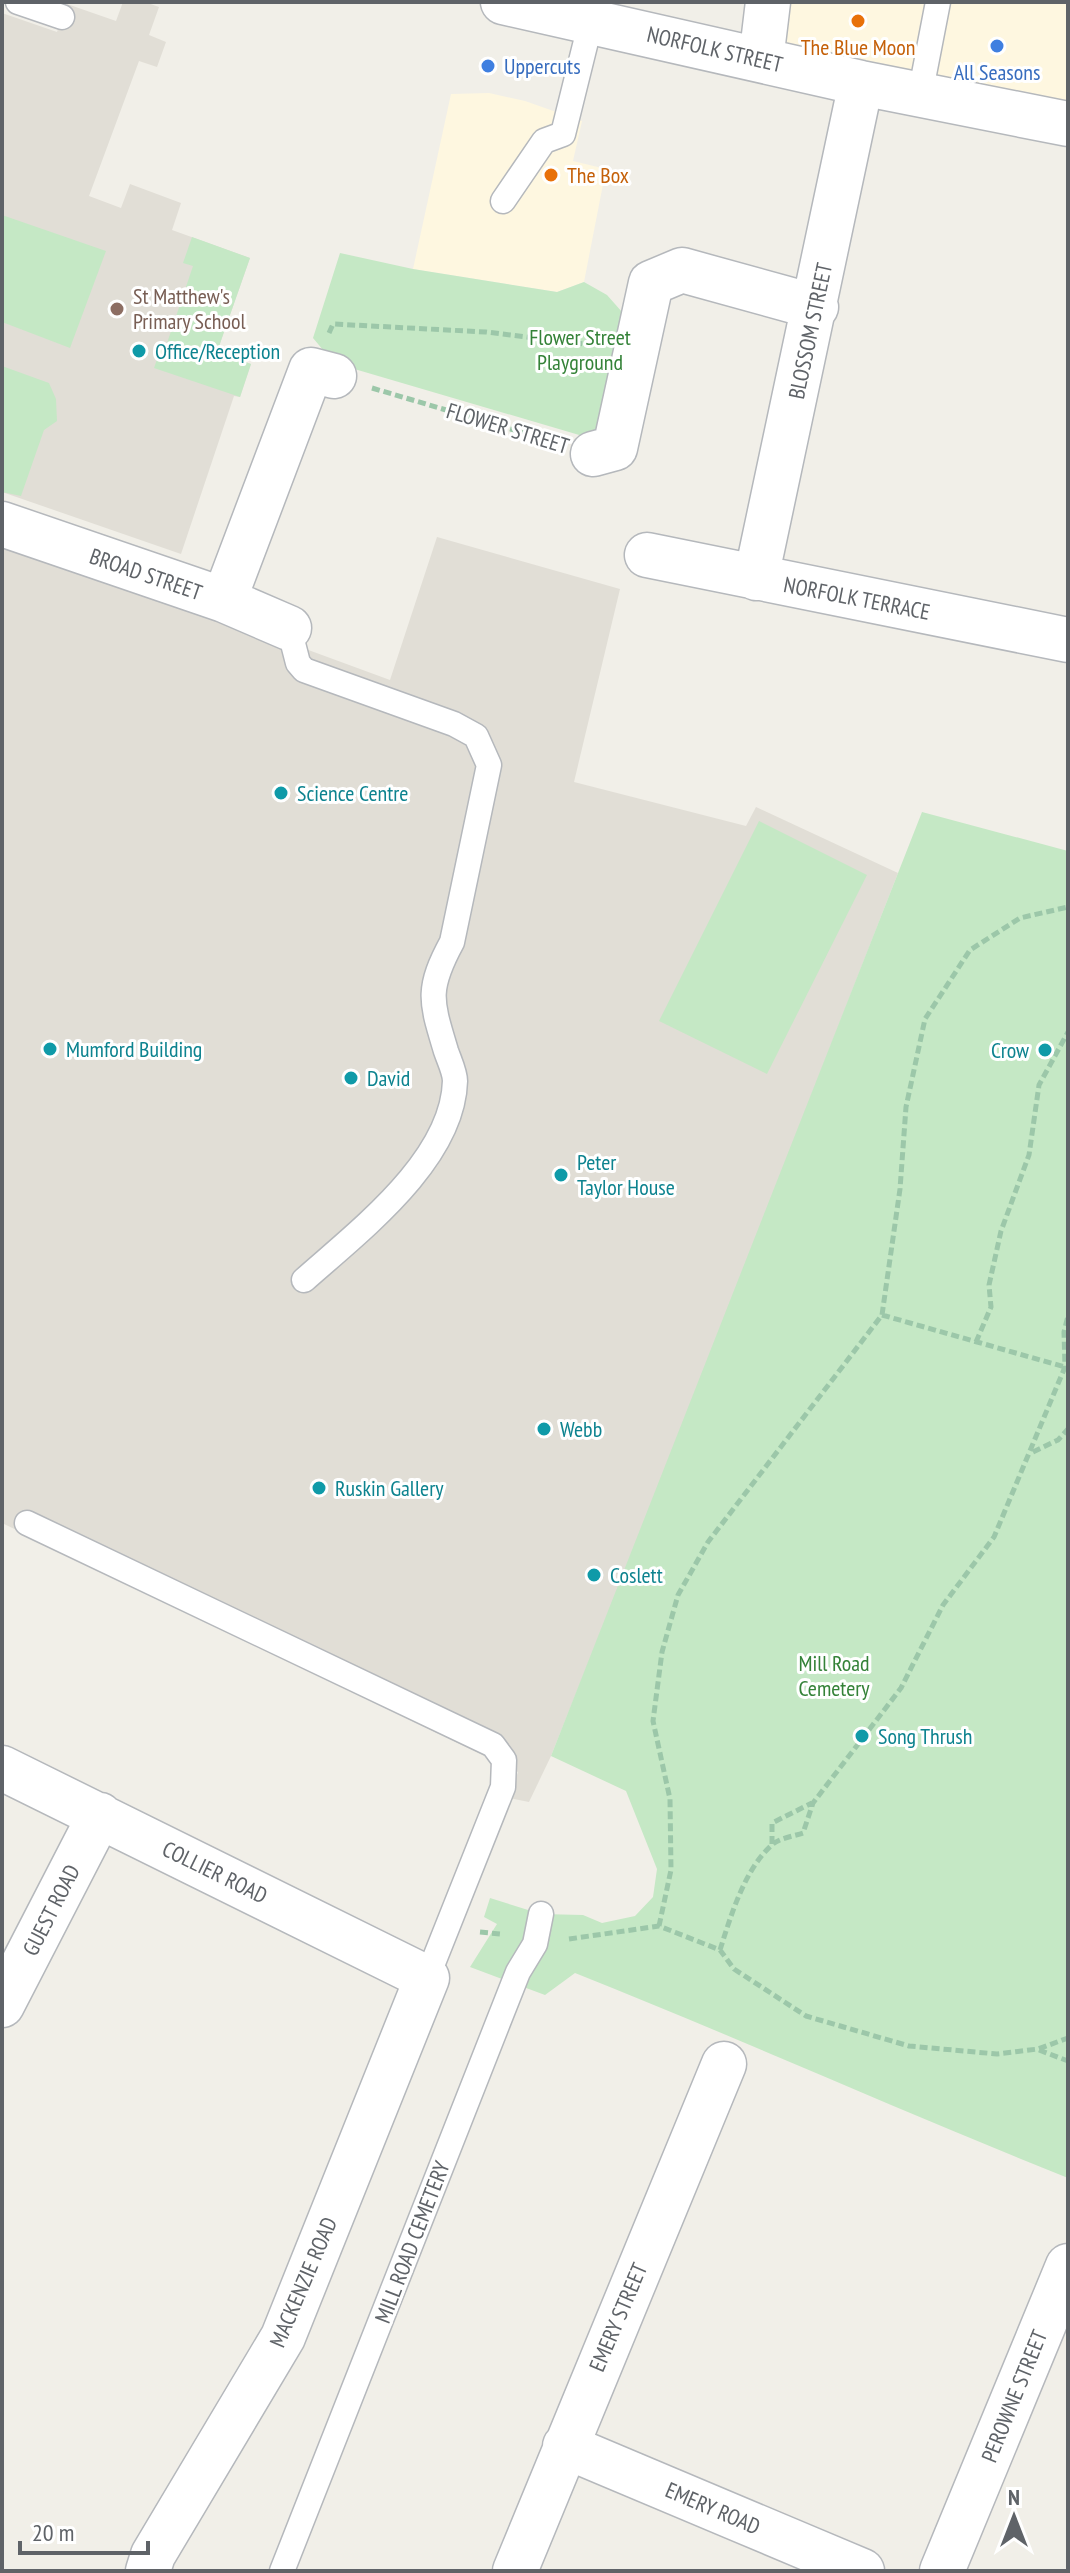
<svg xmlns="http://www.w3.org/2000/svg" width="1070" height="2573" viewBox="0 0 1070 2573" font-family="'PT Sans Narrow',sans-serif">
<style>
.commercial{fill:#fef7e0}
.education{fill:#e1ded6}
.green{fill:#c5e8c5}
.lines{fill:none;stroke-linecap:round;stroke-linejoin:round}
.service-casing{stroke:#b5b8bc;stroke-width:27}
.minor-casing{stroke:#b5b8bc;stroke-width:47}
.path{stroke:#9cc7a9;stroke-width:5;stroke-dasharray:8 4;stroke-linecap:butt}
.service{stroke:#fff;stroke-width:24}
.minor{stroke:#fff;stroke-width:44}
.food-dot{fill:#e8710a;stroke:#fff;stroke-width:3}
.shop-dot{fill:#3f7fe0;stroke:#fff;stroke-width:3}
.education-dot{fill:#8d6e63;stroke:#fff;stroke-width:3}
.culture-dot{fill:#0f9aa8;stroke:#fff;stroke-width:3}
.labels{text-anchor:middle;stroke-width:6;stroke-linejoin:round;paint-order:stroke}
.food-label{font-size:22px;fill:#c56008;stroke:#fff}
.street-label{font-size:22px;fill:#5f6368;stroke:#fff}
.shop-label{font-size:22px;fill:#366cbe;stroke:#fff;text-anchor:start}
.education-label{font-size:22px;fill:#785e54;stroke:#fff;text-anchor:start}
.park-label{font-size:22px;fill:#348238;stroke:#fff}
.culture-label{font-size:22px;fill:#0d838f;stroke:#fff;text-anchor:start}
</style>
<rect width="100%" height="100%" fill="#f1efe8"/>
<path class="commercial" d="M 778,2 L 1068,2 L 1068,111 L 773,53 Z
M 489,93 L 525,101 L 582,121 L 573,161 L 606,169 L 584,282 L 557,292 L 413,269 L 451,94 Z"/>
<path class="education" d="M 123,2 L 145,2 L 159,7 L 149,35 L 166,42 L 157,67 L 139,61 L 89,196 L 121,208 L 130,184 L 181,203 L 172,230 L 250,258 L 217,352 L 251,364 L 240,397 L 234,396 L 181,554 L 2,492 L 2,13 L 57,32 L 67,4 L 116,21 Z
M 2,537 L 390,680 L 437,537 L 620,589 L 574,782 L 746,826 L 756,807 L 898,873 L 672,1453 L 551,1756 L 529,1802 L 509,1798 L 518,1772 L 2,1523 Z"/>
<path class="green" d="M 2,215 L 106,251 L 70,348 L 2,322 Z
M 192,237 L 250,258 L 217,352 L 251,364 L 240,397 L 154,368 L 162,345 L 166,346 L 193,266 L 183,263 Z
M 340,253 L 413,269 L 557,292 L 584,282 L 607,295 L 630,321 L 609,426 L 586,437 L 334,363 L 313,338 Z
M 2,366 L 49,383 L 56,399 L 57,421 L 44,430 L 21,496 L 2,492 Z
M 922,812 L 1068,851 L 1068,2178 C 903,2112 741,2039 575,1973 L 545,1995 L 470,1967 L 497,1924 L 484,1917 L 490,1898 L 541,1914 L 583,1915 L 602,1923 L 635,1916 L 653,1897 L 657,1869 L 626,1791 L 551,1756 Z
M 759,821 L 867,875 L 767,1074 L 659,1021 Z"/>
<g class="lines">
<g class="service-casing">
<path id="service" d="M 18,2 L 62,17
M 920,95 L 938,2
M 503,201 L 544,141 L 563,134 L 591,21
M 289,628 L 298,663 L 304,670 L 454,724 L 476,736 L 489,765 L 452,942 C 426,990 431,1001 446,1051 C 449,1060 455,1072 455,1081 C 453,1160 359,1231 304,1280
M 27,1523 L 493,1745 L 504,1760 L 503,1787 L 427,1978
M 282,2571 L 518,1972 L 535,1944 L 541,1914"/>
</g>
<g class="minor-casing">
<path id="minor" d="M 503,2 L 861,83 L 1068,124
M 761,60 L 768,2
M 593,454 L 615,448 L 651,283 L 682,270 L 816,307
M 2,524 L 224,600 L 289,628
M 647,555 L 1068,640
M 756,578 L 861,83
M 224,600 L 311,370 L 334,376
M 2,1768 L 427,1978 L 283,2337 L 153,2555 L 148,2571
M 2,2005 L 100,1815
M 565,2446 L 862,2571
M 515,2571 L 724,2064
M 942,2571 L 1068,2266"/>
</g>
<path class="path" d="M 329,333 L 333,324 L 486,332 L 592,345
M 372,388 L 554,442
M 882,1315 L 1065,1367
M 976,1342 L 991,1307 L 989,1285 L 1001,1231 L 1029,1155 L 1039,1085 L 1068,1032
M 1033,1452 L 1058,1440 L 1068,1429
M 772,1844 L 772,1823 L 812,1803
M 659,1926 L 671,1870 L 670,1799 L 653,1721 L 662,1652 L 678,1595 L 708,1542 L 882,1315 L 900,1189 L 906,1107 L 925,1019 L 970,950 L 1020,918 L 1068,907
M 480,1932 L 501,1934
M 569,1939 L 659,1926 L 720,1950 L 734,1969 L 806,2016 L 909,2046 L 997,2054 L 1038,2049 L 1068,2038
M 720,1950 C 731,1915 745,1868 773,1844 C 780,1838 794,1836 803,1833 L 813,1803 L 901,1688 L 943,1605 L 994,1537 L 1065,1367 L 1064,1332 L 1068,1316
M 1039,2050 L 1068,2061"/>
<use href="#service" class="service"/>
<use href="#minor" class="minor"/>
</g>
<g class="food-dot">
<circle cx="858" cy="21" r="8"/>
<circle cx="551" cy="175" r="8"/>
</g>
<g class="shop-dot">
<circle cx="997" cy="46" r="8"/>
<circle cx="488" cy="66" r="8"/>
</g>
<circle class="education-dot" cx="117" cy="309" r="8"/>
<g class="culture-dot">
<circle cx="139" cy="351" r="8"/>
<circle cx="281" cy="793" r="8"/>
<circle cx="50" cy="1049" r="8"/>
<circle cx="1045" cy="1050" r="8"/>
<circle cx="351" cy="1078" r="8"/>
<circle cx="561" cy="1175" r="8"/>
<circle cx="544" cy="1429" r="8"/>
<circle cx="319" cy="1488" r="8"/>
<circle cx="594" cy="1575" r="8"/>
<circle cx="862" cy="1736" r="8"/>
</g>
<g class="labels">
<g class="food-label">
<text x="858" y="55">The Blue Moon</text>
<text x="567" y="183" text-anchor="start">The Box</text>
</g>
<g class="street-label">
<text transform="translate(715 49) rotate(13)" y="8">NORFOLK STREET</text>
<text transform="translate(810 331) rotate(-78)" y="8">BLOSSOM STREET</text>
<text transform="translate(508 428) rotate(17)" y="8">FLOWER STREET</text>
<text transform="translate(146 574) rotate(19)" y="8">BROAD STREET</text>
<text transform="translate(857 598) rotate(11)" y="8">NORFOLK TERRACE</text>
<text transform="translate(215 1872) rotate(26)" y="8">COLLIER ROAD</text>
<text transform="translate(51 1910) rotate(-63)" y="8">GUEST ROAD</text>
<text transform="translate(412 2242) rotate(-69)" y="8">MILL ROAD CEMETERY</text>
<text transform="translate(303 2282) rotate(-67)" y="8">MACKENZIE ROAD</text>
<text transform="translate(618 2317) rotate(-67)" y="8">EMERY STREET</text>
<text transform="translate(1014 2396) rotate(-68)" y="8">PEROWNE STREET</text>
<text transform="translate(713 2508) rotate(23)" y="8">EMERY ROAD</text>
</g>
<g class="shop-label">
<text x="504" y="74">Uppercuts</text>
<text x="997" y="80" text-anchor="middle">All Seasons</text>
</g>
<g class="education-label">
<text x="133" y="304">St Matthew's<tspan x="133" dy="25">Primary School</tspan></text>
</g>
<g class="park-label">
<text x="580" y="345">Flower Street<tspan x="580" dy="25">Playground</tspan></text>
<text x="834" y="1671">Mill Road<tspan x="834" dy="25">Cemetery</tspan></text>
</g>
<g class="culture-label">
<text x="155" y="359">Office/Reception</text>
<text x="297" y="801">Science Centre</text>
<text x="66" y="1057">Mumford Building</text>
<text x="1029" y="1058" text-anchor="end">Crow</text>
<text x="367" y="1086">David</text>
<text x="577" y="1170">Peter<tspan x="577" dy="25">Taylor House</tspan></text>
<text x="560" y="1437">Webb</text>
<text x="335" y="1496">Ruskin Gallery</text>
<text x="610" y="1583">Coslett</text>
<text x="878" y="1744">Song Thrush</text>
</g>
</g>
<rect width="1070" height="2573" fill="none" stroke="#5f6368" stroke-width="8"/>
<g transform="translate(1014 2517)" stroke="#ffffff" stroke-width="6" paint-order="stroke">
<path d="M0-6L14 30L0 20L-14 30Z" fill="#5f6368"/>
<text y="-12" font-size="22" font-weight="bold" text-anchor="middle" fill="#5f6368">N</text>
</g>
<path d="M20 2541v12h128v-12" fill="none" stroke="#5f6368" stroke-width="4"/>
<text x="32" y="2541" font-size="24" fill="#5f6368" stroke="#ffffff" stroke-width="6" paint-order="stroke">20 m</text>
</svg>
